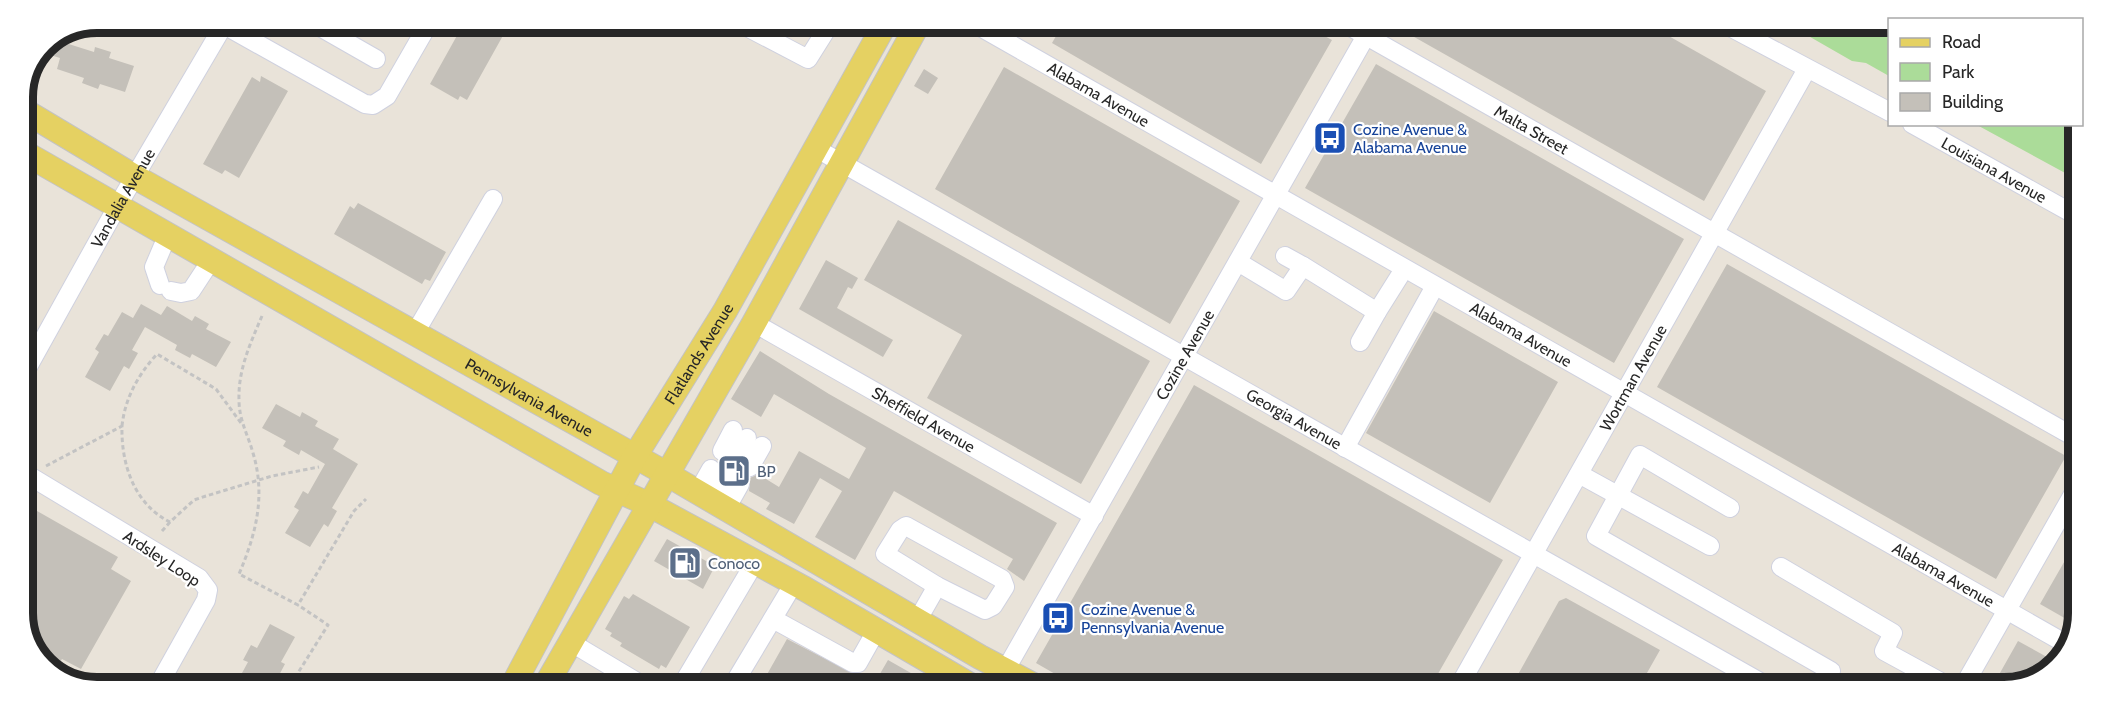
<svg xmlns="http://www.w3.org/2000/svg" width="2101" height="710" viewBox="0 0 2101 710" font-family="Cabin,sans-serif">
<style>
.green{fill:#abdc99}
.pitch{fill:#bce395}
.building{fill:#c4c0b9}
.lines{fill:none;stroke-linecap:round;stroke-linejoin:round}
.minor-casing{stroke:#cfd1df;stroke-width:20}
.major-casing{stroke:#c3c3c3;stroke-width:26}
.path{stroke:#c3c3c3;stroke-width:3;stroke-dasharray:4.5 3;stroke-linecap:butt}
.minor{stroke:#fff;stroke-width:18}
.major{stroke:#e5d162;stroke-width:24}
.labels{text-anchor:middle;stroke-width:4.5;stroke-linejoin:round;paint-order:stroke}
.street-label{font-size:16px;fill:#272727;stroke:#fff}
.transit-label{font-size:16px;fill:#164399;stroke:#fff;text-anchor:start}
.service-label{font-size:16px;fill:#4e5e75;stroke:#fff;text-anchor:start}
.rim{fill:none;stroke:#272727;stroke-width:8}
</style>
<rect width="100%" height="100%" fill="#e9e3d9"/>
<path class="green" d="M 1791,26 L 1889,26 L 1889,76 L 1866,63 L 1852,61 Z
M 1977,125 L 2078,125 L 2078,180 Z"/>
<path class="pitch" d="M 1835,26 L 1868,26 L 1850,35 Z"/>
<path class="building" d="M 464,23 L 510,23 L 467,100 L 460,96 L 458,100 L 430,84 Z
M 1063,24 L 1304,25 L 1332,40 L 1261,164 L 1052,43 Z
M 1393,25 L 1651,26 L 1766,91 L 1704,201 Z
M 56,40 L 94,52 L 95,47 L 111,52 L 109,58 L 134,66 L 125,92 L 100,84 L 98,89 L 82,83 L 84,78 L 57,69 L 60,58 L 41,52 L 45,44 Z
M 1376,64 L 1684,239 L 1614,363 L 1305,188 Z
M 1004,67 L 1240,201 L 1170,324 L 935,189 Z
M 924,69 L 938,78 L 928,94 L 914,86 Z
M 261,76 L 288,91 L 239,178 L 225,170 L 222,174 L 203,164 L 252,77 L 260,82 Z
M 358,203 L 446,252 L 430,281 L 425,279 L 422,284 L 334,234 L 350,206 L 354,209 Z
M 898,220 L 1150,361 L 1081,484 L 927,398 L 962,335 L 864,280 Z
M 826,260 L 858,278 L 852,289 L 848,287 L 837,308 L 893,340 L 883,357 L 799,309 Z
M 1727,264 L 2066,456 L 1996,579 L 1657,387 Z
M 141,304 L 161,315 L 167,306 L 192,321 L 195,316 L 209,324 L 206,329 L 231,342 L 216,367 L 192,354 L 190,358 L 175,350 L 177,345 L 145,327 L 132,350 L 138,353 L 129,369 L 124,366 L 110,391 L 85,377 L 99,352 L 95,349 L 104,334 L 108,336 L 122,312 L 133,318 Z
M 1434,311 L 1558,382 L 1490,503 L 1366,433 Z
M 760,351 L 829,394 L 1057,523 L 1024,581 L 1007,569 L 1013,559 L 894,491 L 855,560 L 815,537 L 842,491 L 820,478 L 794,524 L 766,509 L 770,503 L 749,491 L 750,478 L 758,474 L 779,487 L 799,451 L 849,479 L 866,448 L 774,394 L 761,417 L 731,399 Z
M 1194,385 L 1503,560 L 1431,686 L 1076,686 L 1036,663 Z
M 276,404 L 300,417 L 302,412 L 318,421 L 315,426 L 339,439 L 333,449 L 358,464 L 332,508 L 337,511 L 328,527 L 324,524 L 310,547 L 285,533 L 299,510 L 294,507 L 303,491 L 308,494 L 325,464 L 301,450 L 299,455 L 283,446 L 286,441 L 262,428 Z
M 23,503 L 118,557 L 111,569 L 131,581 L 81,669 L 62,659 L 55,670 L 38,658 L 23,618 Z
M 667,539 L 715,566 L 703,589 L 654,561 Z
M 2075,543 L 2075,624 L 2040,604 Z
M 633,594 L 690,627 L 666,668 L 661,665 L 659,669 L 620,646 L 622,643 L 610,636 L 612,633 L 605,629 L 624,596 L 629,599 Z
M 1566,598 L 1660,650 L 1639,687 L 1511,687 L 1559,601 Z
M 270,624 L 295,637 L 281,662 L 285,664 L 277,679 L 272,677 L 268,684 L 236,684 L 248,662 L 243,660 L 251,645 L 257,648 Z
M 787,639 L 874,684 L 888,660 L 932,685 L 761,685 Z
M 2018,641 L 2056,662 L 2049,672 L 2004,687 L 1992,687 Z"/>
<g class="lines">
<g class="minor-casing">
<g id="minor">
<path d="M 313,23 L 376,59"/>
<path d="M 741,24 L 808,59 L 830,24"/>
<path id="s1" d="M 975,24 L 2068,645"/>
<path d="M 224,25 L 365,104 L 373,105 L 387,96 L 429,23"/>
<path id="s2" d="M 1347,25 L 2076,438"/>
<path d="M 1728,26 L 1890,112"/>
<path id="s3" d="M 1912,124 L 2077,216"/>
<path id="s4" d="M 817,149 L 1769,687"/>
<path d="M 1285,256 L 1303,266"/>
<path d="M 1238,262 L 1286,291 L 1303,266 L 1377,312 L 1360,342"/>
<path d="M 160,285 L 154,267 L 168,234"/>
<path d="M 171,291 L 181,293 L 191,291 L 212,259"/>
<path d="M 1377,312 L 1404,269"/>
<path id="s5" d="M 754,323 L 1094,516"/>
<path d="M 415,333 L 493,199"/>
<path id="s6" d="M 23,376 L 118,205 L 225,23"/>
<path d="M 1345,448 L 1435,286"/>
<path d="M 722,451 L 733,430"/>
<path d="M 735,459 L 747,438"/>
<path d="M 750,467 L 762,446"/>
<path d="M 23,472 L 199,578 L 208,590 L 206,600 L 159,684"/>
<path d="M 1579,474 L 1710,546"/>
<path d="M 698,492 L 711,469"/>
<path d="M 712,501 L 725,477"/>
<path d="M 1730,508 L 1640,455 L 1596,536 L 1831,671"/>
<path d="M 726,509 L 740,484"/>
<path d="M 906,526 L 1002,579 L 1005,587 L 993,606 L 985,610 L 937,586 L 885,554 L 900,530 Z"/>
<path d="M 1781,567 L 1893,633 L 1884,651 L 1950,687"/>
<path d="M 773,619 L 853,663 L 858,663 L 876,631"/>
<path d="M 917,621 L 937,586"/>
<path d="M 570,642 L 642,685"/>
<path d="M 682,685 L 755,562"/>
<path d="M 733,685 L 794,583"/>
<path id="s7" d="M 997,685 L 1371,27"/>
<path id="s8" d="M 1459,686 L 1807,69"/>
<path d="M 1963,687 L 2076,489"/>
</g>
</g>
<g class="major-casing">
<g id="major">
<path id="s9" d="M 23,110 L 135,177 L 665,473 L 980,657 L 1035,686"/>
<path d="M 23,152 L 601,483 L 648,504 L 805,589 L 970,685"/>
<path id="s10" d="M 513,685 L 635,456 L 725,311 L 885,24"/>
<path d="M 546,685 L 754,323 L 918,24"/>
</g>
</g>
<path class="path" d="M 262,316 C 250,344 238,370 239,400 C 239,420 248,435 253,453 C 266,496 256,534 239,574 L 298,605 L 354,511 L 366,499
M 122,426 C 125,398 138,375 157,354 L 216,389 L 241,423
M 46,466 L 122,426 C 121,464 134,504 170,522 L 194,500 L 206,496 L 272,476 L 319,467
M 162,531 L 170,522
M 291,684 L 328,625 L 298,605"/>
<use href="#minor" class="minor"/>
<use href="#major" class="major"/>
</g>
<defs>
<g id="bus-square" transform="scale(1.725)"><rect x="-9" y="-9" width="18" height="18" rx="4" fill="#1a4fb4" stroke="#fff"/><path d="M-5-6H5V4H4V6H2V4H-2V6H-4V4H-5ZM-3.5-4V0h7V-4ZM-3.5 1.2v1.5H-2V1.2ZM2 1.2v1.5H3.5V1.2Z" fill="#fff"/></g>
<g id="fuel-square" transform="scale(1.725)"><rect x="-9" y="-9" width="18" height="18" rx="4" fill="#5c6f8a" stroke="#fff"/><path d="M-5.5-6h7V0h2V4h1.3V-2.5L3-4.5l.8-.8L6-3V5H2.5V1h-1V6h-7ZM-4.2-4.7v3.2H.2V-4.7Z" fill="#fff"/></g>
</defs>
<g fill-rule="evenodd">
<use href="#bus-square" x="1330" y="138"/>
<use href="#fuel-square" x="734" y="471"/>
<use href="#fuel-square" x="685" y="563"/>
<use href="#bus-square" x="1058" y="618"/>
</g>
<g class="labels">
<g class="street-label">
<text dy="6" stroke="none"><textPath href="#s1" startOffset="142">Alabama Avenue</textPath></text>
<text dy="6" stroke="none"><textPath href="#s2" startOffset="212">Malta Street</textPath></text>
<text dy="6" stroke="none"><textPath href="#s3" startOffset="94">Louisiana Avenue</textPath></text>
<text dy="6" stroke="none"><textPath href="#s6" startOffset="204">Vandalia Avenue</textPath></text>
<text dy="6" stroke="none"><textPath href="#s1" startOffset="628">Alabama Avenue</textPath></text>
<text dy="6" stroke="none"><textPath href="#s10" startOffset="380">Flatlands Avenue</textPath></text>
<text dy="6" stroke="none"><textPath href="#s7" startOffset="380">Cozine Avenue</textPath></text>
<text dy="6" stroke="none"><textPath href="#s8" startOffset="354">Wortman Avenue</textPath></text>
<text dy="6" stroke="none"><textPath href="#s9" startOffset="582">Pennsylvania Avenue</textPath></text>
<text dy="6" stroke="none"><textPath href="#s4" startOffset="548">Georgia Avenue</textPath></text>
<text dy="6" stroke="none"><textPath href="#s5" startOffset="195">Sheffield Avenue</textPath></text>
<text transform="translate(162 558) rotate(33)" y="6">Ardsley Loop</text>
<text dy="6" stroke="none"><textPath href="#s1" startOffset="1114">Alabama Avenue</textPath></text>
</g>
<g class="transit-label">
<text x="1353" y="135">Cozine Avenue &amp;<tspan x="1353" dy="18">Alabama Avenue</tspan></text>
<text x="1081" y="615">Cozine Avenue &amp;<tspan x="1081" dy="18">Pennsylvania Avenue</tspan></text>
</g>
<g class="service-label">
<text x="757" y="477">BP</text>
<text x="708" y="569">Conoco</text>
</g>
</g>
<path d="M0 0H2101V710H0ZM97 33H2004A64 64 0 0 1 2068 97V613A64 64 0 0 1 2004 677H97A64 64 0 0 1 33 613V97A64 64 0 0 1 97 33Z" fill="#fff" fill-rule="evenodd"/>
<path class="rim" d="M97 33H2004A64 64 0 0 1 2068 97V613A64 64 0 0 1 2004 677H97A64 64 0 0 1 33 613V97A64 64 0 0 1 97 33Z"/>
<rect x="1888" y="18" width="195" height="108" fill="#ffffff" stroke="#a9a9a9" stroke-width="1.5"/>
<rect x="1900" y="38" width="30" height="9" fill="#e5d162" stroke="#a9a9a9" stroke-width="1.5"/>
<text x="1942" y="48" font-size="18" fill="#272727">Road</text>
<rect x="1900" y="63" width="30" height="18" fill="#abdc99" stroke="#a9a9a9" stroke-width="1.5"/>
<text x="1942" y="78" font-size="18" fill="#272727">Park</text>
<rect x="1900" y="93" width="30" height="18" fill="#c4c0b9" stroke="#a9a9a9" stroke-width="1.5"/>
<text x="1942" y="108" font-size="18" fill="#272727">Building</text>
</svg>
